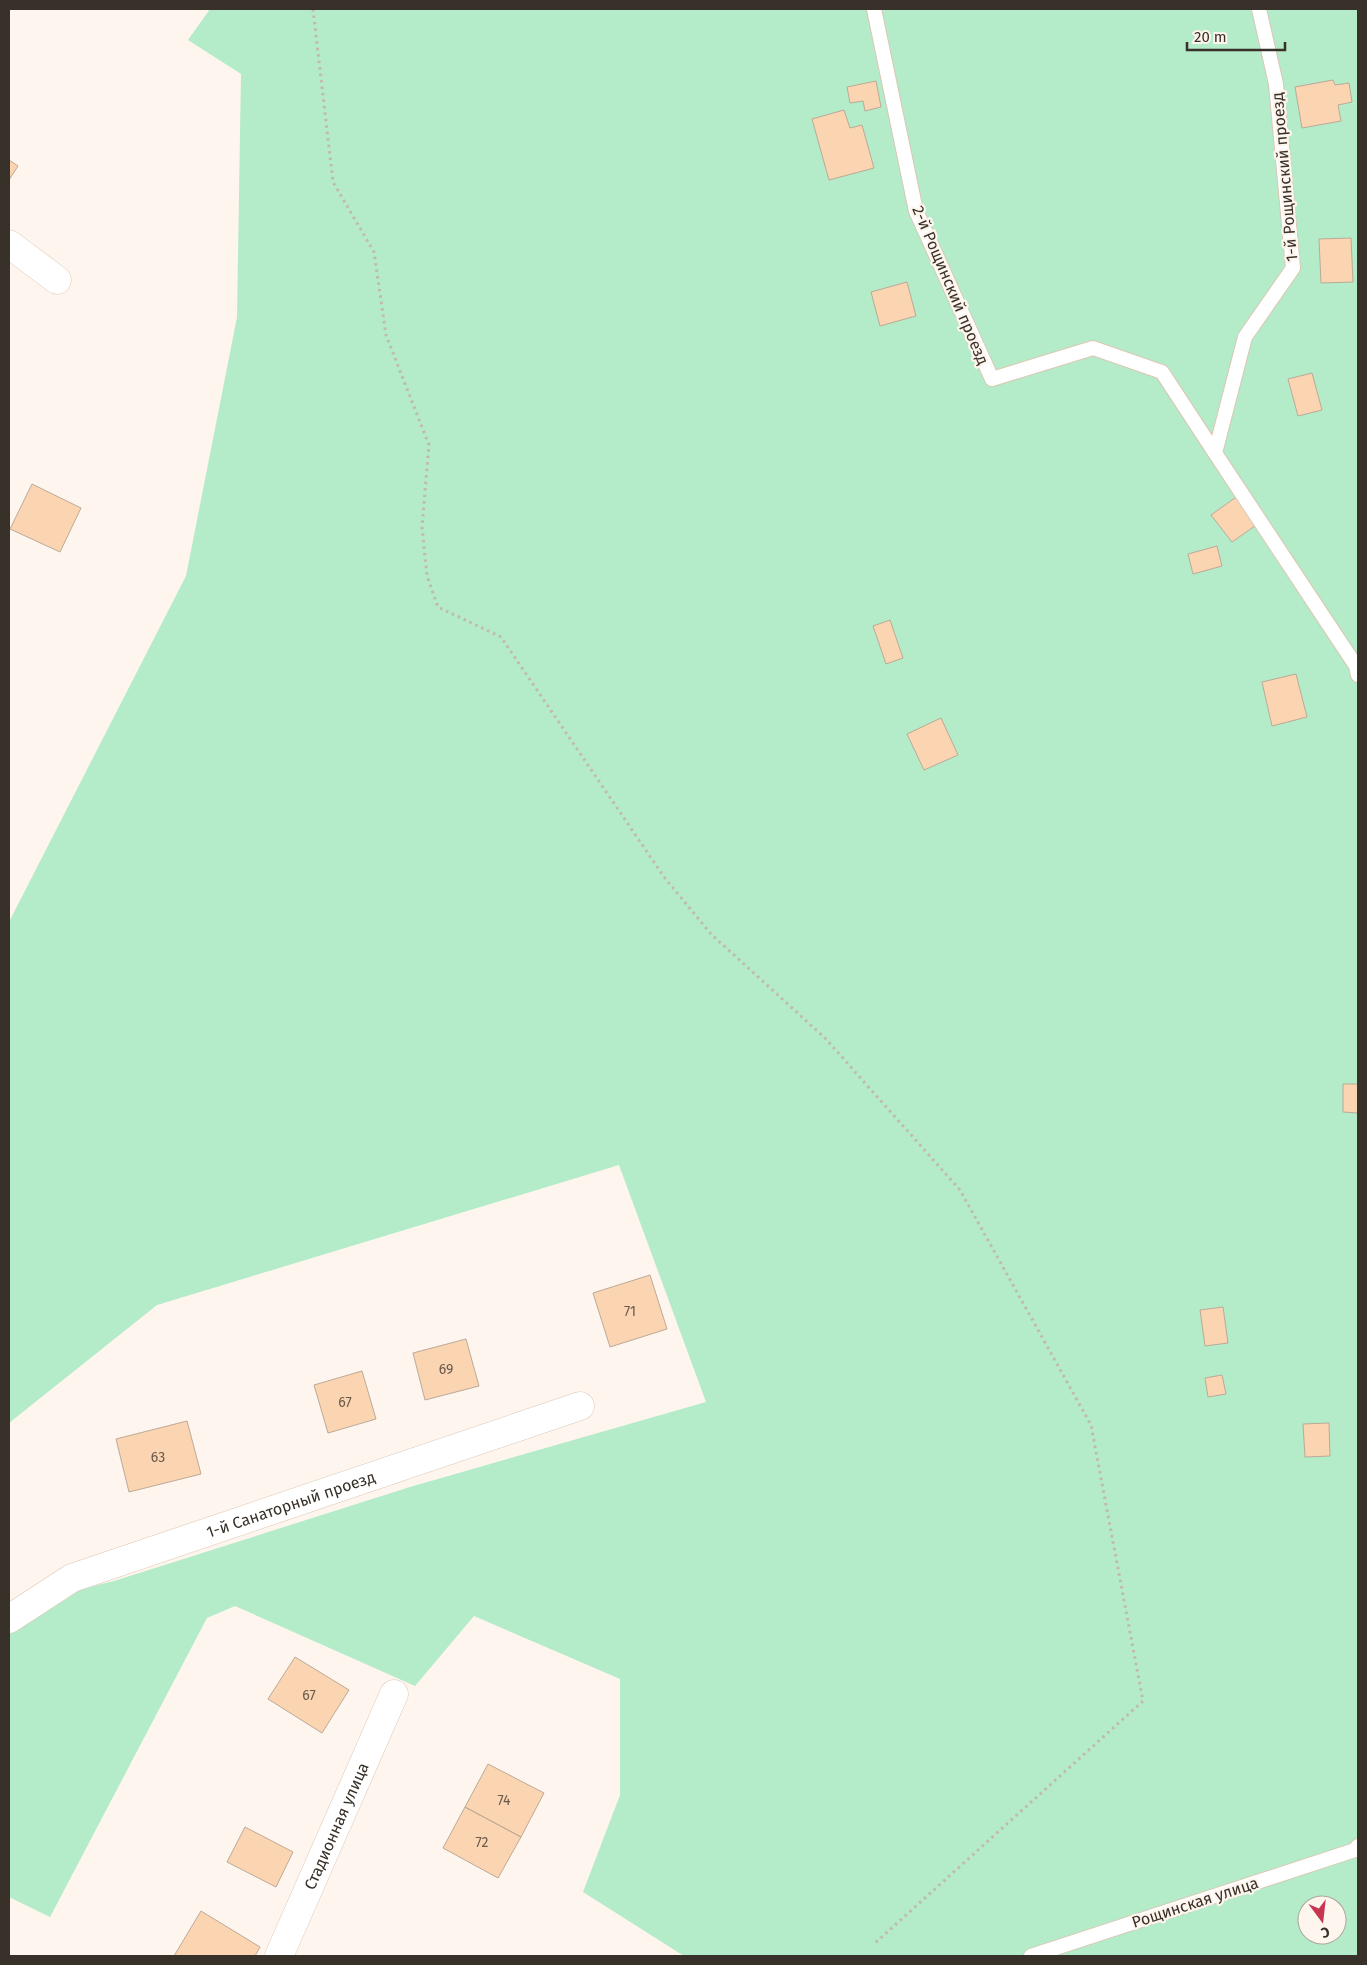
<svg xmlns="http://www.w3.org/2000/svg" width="1367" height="1965" viewBox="0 0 1367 1965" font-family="'Fira Sans',sans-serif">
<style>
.green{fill:#b4ebc9;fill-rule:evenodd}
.building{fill:#fbd5b1;stroke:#bca997}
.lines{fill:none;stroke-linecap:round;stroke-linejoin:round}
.lane-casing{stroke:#dbc7b4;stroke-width:16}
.street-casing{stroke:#dbc7b4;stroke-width:29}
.path{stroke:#c1b9b1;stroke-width:3;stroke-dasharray:2.5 4;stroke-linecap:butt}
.lane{stroke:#fff;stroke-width:14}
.street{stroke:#fff;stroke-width:28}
.labels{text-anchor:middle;stroke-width:4.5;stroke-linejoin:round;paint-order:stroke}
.number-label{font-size:14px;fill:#695a4b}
.street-label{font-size:16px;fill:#383129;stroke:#fef5ee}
</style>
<rect width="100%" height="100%" fill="#fef5ee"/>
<path class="green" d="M 210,9 L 1358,9 L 1358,1956 L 684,1956 L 583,1892 L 620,1795 L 620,1679 L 474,1616 L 415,1686 L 235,1606 L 207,1618 L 50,1917 L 9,1897 L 9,1630 L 65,1593 L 114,1581 L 410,1487 L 706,1402 L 619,1165 L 157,1305 L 9,1423 L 9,922 L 186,576 L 237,317 L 241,74 L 188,40 ZM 1307,1905 L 1337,1905 L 1337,1935 L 1307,1935 Z"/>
<path class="building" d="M 1333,80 L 1335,85 L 1349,83 L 1352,102 L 1338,105 L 1341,121 L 1302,128 L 1295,87 Z
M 876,81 L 881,107 L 865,111 L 863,101 L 850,103 L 847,87 Z
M 844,110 L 850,128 L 862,125 L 874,168 L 829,180 L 812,119 Z
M 9,160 L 18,166 L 9,180 Z
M 1351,238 L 1353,282 L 1321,283 L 1319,239 Z
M 907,282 L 916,316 L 880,326 L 871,292 Z
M 1312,373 L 1322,410 L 1298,416 L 1288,379 Z
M 32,484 L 81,508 L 60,552 L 10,529 Z
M 1239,495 L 1259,523 L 1232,542 L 1211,515 Z
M 1217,546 L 1222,566 L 1193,574 L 1188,554 Z
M 890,620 L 903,658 L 886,664 L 873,626 Z
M 1296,674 L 1307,717 L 1272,726 L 1262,682 Z
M 941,718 L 958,755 L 924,770 L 907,734 Z
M 1343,1084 L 1358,1084 L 1358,1113 L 1343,1112 Z
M 650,1275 L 667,1329 L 610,1347 L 593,1293 Z
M 1223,1307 L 1228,1343 L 1205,1346 L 1200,1310 Z
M 466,1339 L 479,1386 L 425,1400 L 413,1353 Z
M 362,1371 L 376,1419 L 328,1433 L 314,1385 Z
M 1222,1375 L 1226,1394 L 1208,1397 L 1205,1378 Z
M 187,1421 L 201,1474 L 129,1492 L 116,1439 Z
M 1329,1423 L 1330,1456 L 1305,1457 L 1303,1424 Z
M 295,1657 L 349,1690 L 322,1733 L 268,1699 Z
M 488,1764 L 544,1793 L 521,1837 L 465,1807 Z
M 465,1807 L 521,1837 L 498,1878 L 443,1848 Z
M 245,1827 L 293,1852 L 276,1887 L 227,1862 Z
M 201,1911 L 260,1947 L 255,1956 L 174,1956 Z"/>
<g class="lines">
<g class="lane-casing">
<path id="lane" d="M 874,9 L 916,211 L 992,379 L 1093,348 L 1162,372 L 1215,453
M 1259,9 L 1276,84 L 1293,268 L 1245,337 L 1215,453 L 1356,666 L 1358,675
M 1031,1956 L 1355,1850 L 1358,1846"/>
</g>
<g class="street-casing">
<g id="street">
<path d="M 9,244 L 57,280"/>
<path id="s1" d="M 9,1619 L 72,1578 L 580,1406"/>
<path id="s2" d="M 279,1956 L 394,1694"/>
</g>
</g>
<path class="path" d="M 313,9 L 333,182 L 374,252 L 386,335 L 429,445 L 422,527 L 427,576 L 438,607 L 501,637 L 664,877 L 711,934 L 825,1038 L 960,1190 L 1091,1425 L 1143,1701 L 874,1944"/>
<use href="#lane" class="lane"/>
<use href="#street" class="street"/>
</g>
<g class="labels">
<g class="number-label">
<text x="630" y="1316">71</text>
<text x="446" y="1374">69</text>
<text x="345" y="1407">67</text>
<text x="158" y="1462">63</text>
<text x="309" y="1700">67</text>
<text x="504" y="1805">74</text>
<text x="482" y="1847">72</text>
</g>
<g class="street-label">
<text transform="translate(1284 177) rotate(-95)" y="6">1-й Рощинский проезд</text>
<text transform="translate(951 285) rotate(67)" y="6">2-й Рощинский проезд</text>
<text dy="6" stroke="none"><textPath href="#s1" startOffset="306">1-й Санаторный проезд</textPath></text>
<text dy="6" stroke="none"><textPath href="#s2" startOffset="142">Стадионная улица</textPath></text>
<text transform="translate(1195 1902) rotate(-18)" y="6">Рощинская улица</text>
</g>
</g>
<rect width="1367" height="1965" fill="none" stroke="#383129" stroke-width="20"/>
<g transform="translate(1322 1920) rotate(165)"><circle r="24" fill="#fef5ee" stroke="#afa79f"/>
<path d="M0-4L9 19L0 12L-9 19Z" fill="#c63651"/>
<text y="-8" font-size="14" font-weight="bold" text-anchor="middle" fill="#383129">С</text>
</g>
<path d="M1187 42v8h98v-8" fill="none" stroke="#383129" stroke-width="2.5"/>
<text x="1194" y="42" font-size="15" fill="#383129" stroke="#fef5ee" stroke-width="4" paint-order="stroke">20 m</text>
</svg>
